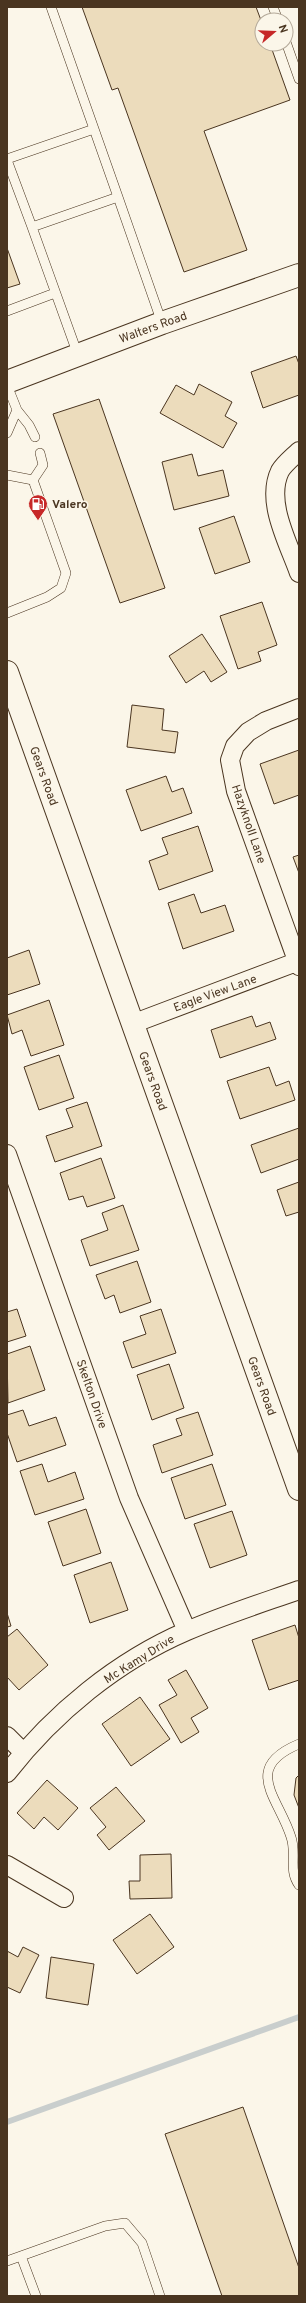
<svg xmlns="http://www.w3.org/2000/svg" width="306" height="2303" viewBox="0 0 306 2303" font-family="Overpass,sans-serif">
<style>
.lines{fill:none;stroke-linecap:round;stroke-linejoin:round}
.stream{stroke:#c9cecd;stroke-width:6}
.building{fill:#ecdcbc;stroke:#4a3520}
.lane-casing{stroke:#4a3520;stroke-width:10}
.street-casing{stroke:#4a3520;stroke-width:20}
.secondary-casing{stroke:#4a3520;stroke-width:24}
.lane{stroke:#fbf6e9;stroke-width:9}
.street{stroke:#fbf6e9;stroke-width:18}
.secondary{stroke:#fbf6e9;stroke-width:22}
.labels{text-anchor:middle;stroke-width:3;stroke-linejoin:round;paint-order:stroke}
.street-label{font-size:12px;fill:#4a3520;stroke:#fbf6e9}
.poi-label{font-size:12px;font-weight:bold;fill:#4a3520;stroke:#fbf6e9;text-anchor:start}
</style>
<rect width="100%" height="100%" fill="#fbf6e9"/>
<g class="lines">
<path class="stream" d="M 7,2122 L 299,2017"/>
</g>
<path class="building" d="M 82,7 L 256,7 L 262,23 L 262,44 L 270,44 L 290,100 L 204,131 L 247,250 L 184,272 L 118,88 L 112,90 Z
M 7,248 L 20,284 L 7,288 Z
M 296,356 L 299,364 L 299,395 L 263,408 L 251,372 Z
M 199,384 L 232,402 L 225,416 L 237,423 L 223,448 L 160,413 L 176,385 L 194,395 Z
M 99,399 L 165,588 L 120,603 L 53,414 Z
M 192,454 L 198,476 L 223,470 L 229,496 L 174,510 L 162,462 Z
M 234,516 L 250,562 L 215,574 L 199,528 Z
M 262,602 L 277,645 L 258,652 L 261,661 L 238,669 L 220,616 Z
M 202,634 L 227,672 L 211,682 L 204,671 L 186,683 L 169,656 Z
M 132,705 L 164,709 L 162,730 L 178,732 L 175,753 L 127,747 Z
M 299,750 L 299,795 L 274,804 L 260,764 Z
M 166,776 L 172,792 L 183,788 L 192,813 L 141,831 L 126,790 Z
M 198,826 L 213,871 L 159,890 L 149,861 L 168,854 L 162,838 Z
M 299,855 L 299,873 L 293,857 Z
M 194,894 L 201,913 L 225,905 L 234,931 L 183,949 L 168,903 Z
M 29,950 L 40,984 L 7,995 L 7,958 Z
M 49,1000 L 64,1045 L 31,1056 L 22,1030 L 12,1034 L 7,1015 Z
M 252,1016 L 256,1027 L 270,1022 L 276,1039 L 220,1058 L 211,1030 Z
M 59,1055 L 74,1098 L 39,1110 L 24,1067 Z
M 269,1067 L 276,1086 L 289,1081 L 295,1100 L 240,1119 L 227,1081 Z
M 87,1102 L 102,1146 L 55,1162 L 46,1136 L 73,1127 L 66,1109 Z
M 299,1128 L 299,1159 L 261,1173 L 251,1145 Z
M 101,1158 L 115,1198 L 87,1207 L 83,1196 L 69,1200 L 60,1173 Z
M 299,1182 L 299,1212 L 286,1216 L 277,1190 Z
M 123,1205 L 139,1250 L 90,1266 L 81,1240 L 108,1230 L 102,1213 Z
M 137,1261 L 151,1302 L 120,1313 L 114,1295 L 105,1299 L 96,1275 Z
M 17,1309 L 26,1336 L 7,1342 L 7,1312 Z
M 161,1309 L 176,1353 L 132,1368 L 123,1342 L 146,1334 L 140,1316 Z
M 30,1346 L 45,1390 L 8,1403 L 7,1354 Z
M 169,1364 L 184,1408 L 152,1420 L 137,1375 Z
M 23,1410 L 29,1426 L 56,1417 L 66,1445 L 17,1462 L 7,1433 L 7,1415 Z
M 198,1412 L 213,1455 L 162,1473 L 153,1445 L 182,1435 L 176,1419 Z
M 42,1464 L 48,1482 L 75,1472 L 84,1499 L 35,1515 L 20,1471 Z
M 212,1464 L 226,1505 L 185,1519 L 171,1478 Z
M 86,1509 L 101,1553 L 63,1566 L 48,1522 Z
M 232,1511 L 247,1555 L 210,1568 L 194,1524 Z
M 111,1562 L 128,1610 L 90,1623 L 74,1575 Z
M 7,1613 L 11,1626 L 7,1627 Z
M 295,1625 L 299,1638 L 299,1680 L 269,1690 L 252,1640 Z
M 17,1629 L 48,1665 L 19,1690 L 7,1677 L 7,1637 Z
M 186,1670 L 208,1708 L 191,1718 L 199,1732 L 181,1743 L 159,1705 L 177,1695 L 168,1680 Z
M 140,1697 L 170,1739 L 131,1766 L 102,1724 Z
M 299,1775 L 299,1808 L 294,1795 L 296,1778 Z
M 47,1780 L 78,1808 L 58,1830 L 44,1817 L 34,1829 L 17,1813 Z
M 116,1787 L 145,1821 L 109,1850 L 97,1835 L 106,1827 L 90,1808 Z
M 171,1854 L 172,1898 L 130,1899 L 129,1881 L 140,1881 L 140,1855 Z
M 150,1914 L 174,1947 L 137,1974 L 113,1940 Z
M 23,1947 L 39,1955 L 20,1993 L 7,1987 L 7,1951 L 18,1957 Z
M 51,1957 L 94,1964 L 88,2005 L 46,1998 Z
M 243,2107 L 299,2268 L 299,2296 L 222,2296 L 165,2134 Z"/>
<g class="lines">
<g class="lane-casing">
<path id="lane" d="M 51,7 L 118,197
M 273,7 L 278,20
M 286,42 L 299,79
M 7,159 L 94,129
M 7,160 L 32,227
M 7,311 L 55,293
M 78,355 L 32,227 L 118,197 L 162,323
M 7,385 L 17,410
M 7,433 L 17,410 L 29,425 L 35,437
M 7,475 L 33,480 L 43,465 L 40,453
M 7,613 L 47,597 L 61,588 L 66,573 L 33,480
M 299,1744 C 241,1768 279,1798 291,1837 C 297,1854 288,1870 299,1885
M 21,2256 L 36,2296
M 7,2261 L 105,2226 L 125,2223 L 142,2243 L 160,2296"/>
</g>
<g class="street-casing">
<path id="street" d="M 299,451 C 293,457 284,464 280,471 C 265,502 289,544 299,573
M 299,708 L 266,721 L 248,732 L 235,746 L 230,760 L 236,791 L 299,966
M 132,1024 L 299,961
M 7,1154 L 129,1498 L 187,1631
M 7,1736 L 23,1752
M 7,1773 C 54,1713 117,1661 187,1631 C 224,1615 262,1603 299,1590
M 7,1865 L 64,1898"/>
</g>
<g class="secondary-casing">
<path id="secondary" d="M 7,382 L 162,323 L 299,275
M 7,672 L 299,1489"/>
</g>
<use href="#lane" class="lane"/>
<use href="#street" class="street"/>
<use href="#secondary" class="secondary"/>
</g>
<defs>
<g id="fuel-pin" transform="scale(1)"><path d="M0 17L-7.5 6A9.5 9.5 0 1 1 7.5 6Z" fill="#c62828" stroke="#fbf6e9"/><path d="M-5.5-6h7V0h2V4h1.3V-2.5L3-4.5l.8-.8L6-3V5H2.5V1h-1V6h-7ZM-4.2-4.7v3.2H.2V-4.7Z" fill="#fff"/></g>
</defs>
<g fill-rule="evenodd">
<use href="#fuel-pin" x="38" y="504"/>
</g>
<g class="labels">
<g class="street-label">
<text transform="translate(153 327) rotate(-20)" y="4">Walters Road</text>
<text transform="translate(44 776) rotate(70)" y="4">Gears Road</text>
<text transform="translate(249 824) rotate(71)" y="4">Hazyknoll Lane</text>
<text transform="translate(215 993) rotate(-20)" y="4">Eagle View Lane</text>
<text transform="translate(153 1081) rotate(70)" y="4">Gears Road</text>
<text transform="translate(262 1386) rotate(70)" y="4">Gears Road</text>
<text transform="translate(92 1394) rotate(71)" y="4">Skelton Drive</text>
<text transform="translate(139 1659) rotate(-32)" y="4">Mc Kamy Drive</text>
</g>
<g class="poi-label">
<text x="52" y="508">Valero</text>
</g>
</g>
<rect width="306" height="2303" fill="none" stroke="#4a3520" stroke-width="16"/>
<g transform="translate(274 32) rotate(71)"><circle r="19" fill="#fbf6e9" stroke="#b4a999"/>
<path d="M0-3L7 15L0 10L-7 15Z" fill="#c62828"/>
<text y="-6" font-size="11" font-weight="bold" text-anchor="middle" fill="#4a3520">N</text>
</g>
</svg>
